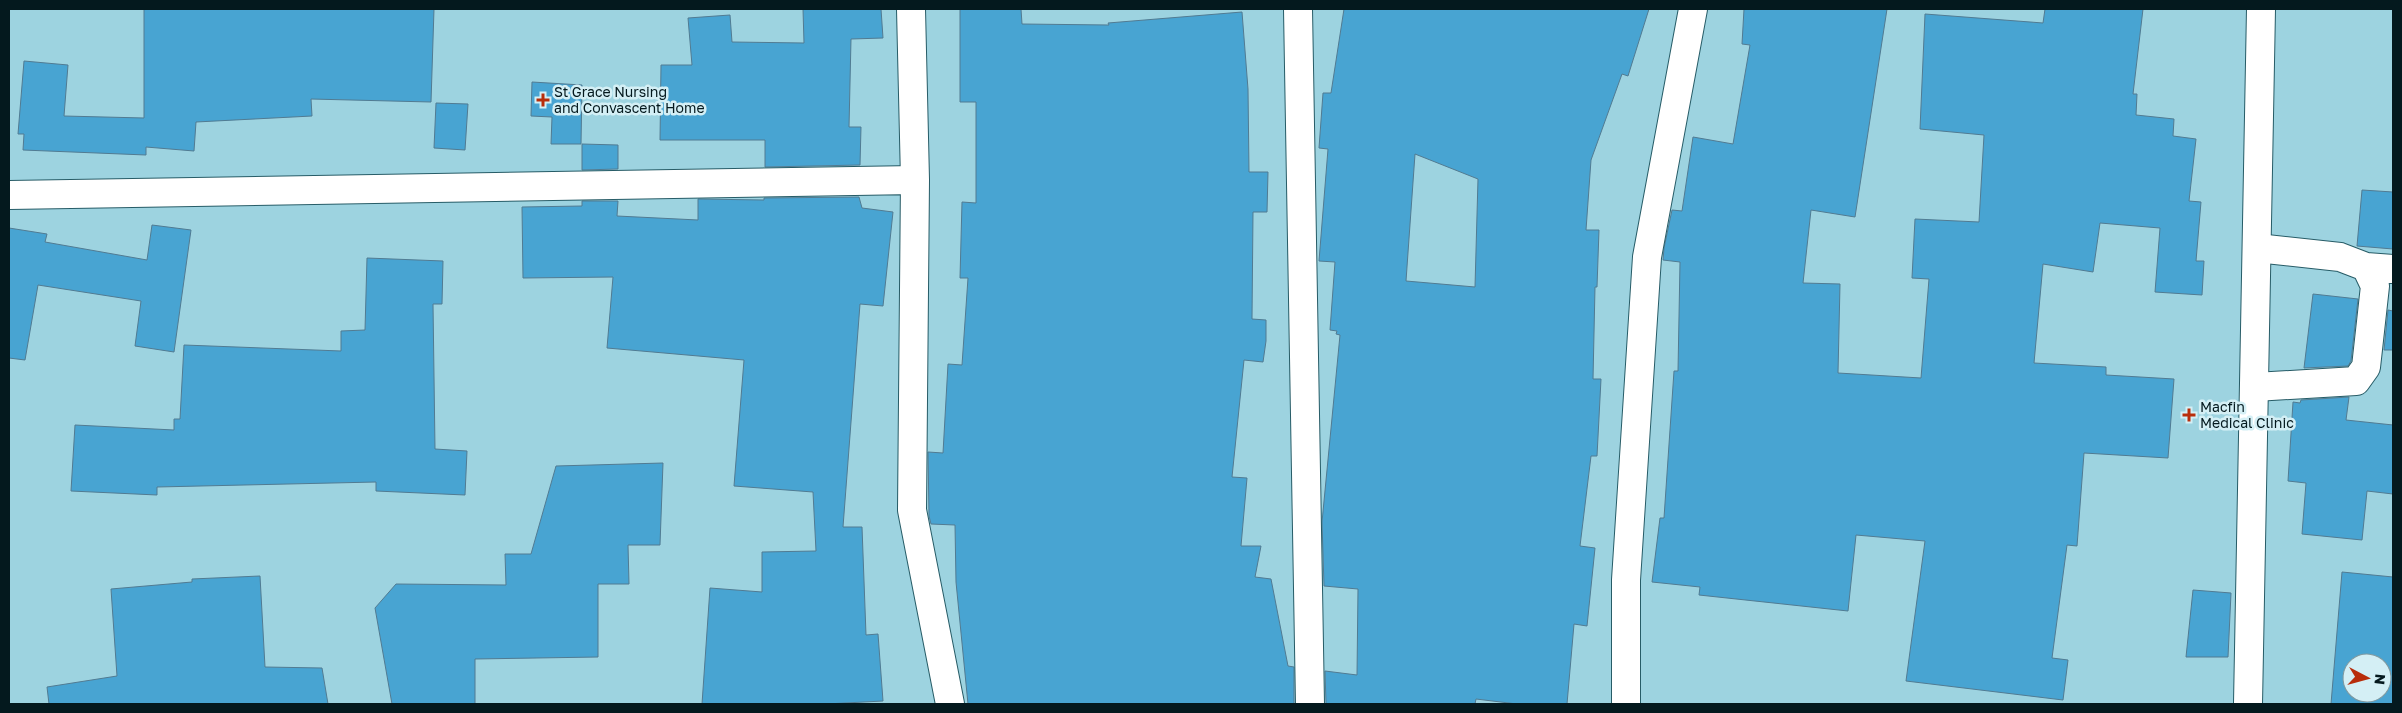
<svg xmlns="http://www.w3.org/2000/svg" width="2402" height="713" viewBox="0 0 2402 713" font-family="'Golos Text',sans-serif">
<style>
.building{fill:#48a4d2;stroke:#517b92;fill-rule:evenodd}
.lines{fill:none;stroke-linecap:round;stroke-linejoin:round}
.minor-casing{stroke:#275c67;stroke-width:30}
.major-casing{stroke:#275c67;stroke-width:30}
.minor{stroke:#fff;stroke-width:28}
.major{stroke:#fff;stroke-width:28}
.poi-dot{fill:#b82d0b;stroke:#d4eff5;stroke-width:2}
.labels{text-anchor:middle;stroke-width:5;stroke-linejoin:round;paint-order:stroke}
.poi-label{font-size:14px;fill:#04191e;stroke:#d4eff5;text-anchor:start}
</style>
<rect width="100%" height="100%" fill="#9dd3e0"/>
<path class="building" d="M 144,9 L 434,9 L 431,102 L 311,99 L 312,116 L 196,122 L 194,151 L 146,147 L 146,155 L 23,150 L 24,134 L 18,134 L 24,61 L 68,65 L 64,116 L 144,118 Z
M 803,9 L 881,9 L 883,38 L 851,39 L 849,127 L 861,127 L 860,165 L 765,167 L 765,140 L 660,140 L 661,65 L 692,65 L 688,18 L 730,15 L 732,42 L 804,43 Z
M 960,9 L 1021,9 L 1022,24 L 1109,25 L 1108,23 L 1242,12 L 1248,89 L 1249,172 L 1268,172 L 1267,212 L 1253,212 L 1252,319 L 1266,320 L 1266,341 L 1263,362 L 1244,360 L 1232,477 L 1247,478 L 1241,546 L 1261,546 L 1255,577 L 1271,579 L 1288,666 L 1294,667 L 1294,704 L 968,704 L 956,582 L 955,525 L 931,524 L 929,516 L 928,452 L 943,453 L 948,364 L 962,365 L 968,278 L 960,278 L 962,202 L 976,203 L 976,102 L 960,102 Z
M 1344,9 L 1649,9 L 1628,76 L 1622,74 L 1591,160 L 1586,230 L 1599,230 L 1597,287 L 1595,287 L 1593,379 L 1601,379 L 1597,456 L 1591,456 L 1580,546 L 1595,548 L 1587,626 L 1574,624 L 1567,704 L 1517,704 L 1476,699 L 1475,704 L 1326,704 L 1325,671 L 1357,675 L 1358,589 L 1324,586 L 1322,522 L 1340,335 L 1336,334 L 1337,331 L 1330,330 L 1335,262 L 1319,261 L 1328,149 L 1319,148 L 1323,93 L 1331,93 ZM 1415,154 L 1478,179 L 1475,287 L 1406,281 Z
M 1744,9 L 1887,9 L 1855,217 L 1811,210 L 1803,283 L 1840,284 L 1838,373 L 1921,378 L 1929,279 L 1912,278 L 1915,219 L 1979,222 L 1984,135 L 1920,129 L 1925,14 L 2043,23 L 2045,9 L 2143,9 L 2133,94 L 2137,94 L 2136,115 L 2174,119 L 2173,136 L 2196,139 L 2189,201 L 2201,202 L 2196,261 L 2204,261 L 2202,295 L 2155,292 L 2160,228 L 2100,223 L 2093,272 L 2043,264 L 2034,363 L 2106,367 L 2106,375 L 2174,379 L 2168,458 L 2084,453 L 2077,546 L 2067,545 L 2052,658 L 2068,660 L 2063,700 L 1906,681 L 1925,541 L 1856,535 L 1848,611 L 1699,595 L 1700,587 L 1652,582 L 1660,518 L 1664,518 L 1674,371 L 1678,371 L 1680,262 L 1663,260 L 1664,248 L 1672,210 L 1682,211 L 1693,137 L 1733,144 L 1750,45 L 1742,44 Z
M 532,82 L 582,85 L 581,144 L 551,144 L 552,117 L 531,116 Z
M 436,103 L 468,104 L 465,150 L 434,148 Z
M 582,144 L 618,145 L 618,169 L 582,170 Z
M 2362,190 L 2393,192 L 2393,249 L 2357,246 Z
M 859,197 L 862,208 L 893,212 L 883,306 L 860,304 L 843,527 L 862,527 L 866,635 L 878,634 L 883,701 L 826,704 L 702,704 L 710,588 L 762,592 L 762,552 L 816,551 L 813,492 L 734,486 L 744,360 L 607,348 L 613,277 L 523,278 L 522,207 L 582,206 L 582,201 L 618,201 L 617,216 L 698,220 L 698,199 L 764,200 L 764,198 Z
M 152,225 L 191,230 L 174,352 L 135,346 L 141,301 L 38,285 L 25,360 L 9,358 L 9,228 L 47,234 L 45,242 L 147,260 Z
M 367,258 L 443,261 L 442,304 L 433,304 L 435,449 L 467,451 L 465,495 L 376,491 L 376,482 L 157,487 L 157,495 L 71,491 L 75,425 L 174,430 L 174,419 L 180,419 L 184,345 L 341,351 L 341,331 L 365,330 Z
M 2313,294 L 2358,299 L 2351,361 L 2348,366 L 2304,368 Z
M 2388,310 L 2393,311 L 2393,350 L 2384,350 Z
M 2349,397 L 2346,420 L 2393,425 L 2393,494 L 2367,491 L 2362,540 L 2302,534 L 2306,483 L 2288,481 L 2293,402 L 2300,403 L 2301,400 Z
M 663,463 L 660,545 L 628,545 L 629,584 L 598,584 L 598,657 L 475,659 L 475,704 L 392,704 L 375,608 L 396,584 L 506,585 L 505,554 L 531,554 L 556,466 Z
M 2342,572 L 2393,577 L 2393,704 L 2331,704 ZM 2352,663 L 2382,663 L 2382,693 L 2352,693 Z
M 260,576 L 265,667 L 322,668 L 328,704 L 49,704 L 47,687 L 117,676 L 111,589 L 192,582 L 192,579 Z
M 2193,590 L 2231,593 L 2228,657 L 2186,657 Z"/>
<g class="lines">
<g class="minor-casing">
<path id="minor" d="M 911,9 L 915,180 L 912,510 L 950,704
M 1298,9 L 1310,704
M 9,195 L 915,180
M 2366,267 L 2393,269
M 2255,387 L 2356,381 L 2366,367 L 2375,286 L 2366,267 L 2340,257 L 2257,248
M 1626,704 L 1626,580 L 1647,257 L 1693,9"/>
</g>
<g class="major-casing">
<path id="major" d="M 2248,704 L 2261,9"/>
</g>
<use href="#minor" class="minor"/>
<use href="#major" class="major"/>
</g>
<g class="poi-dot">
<path d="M540.5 92.5h5v5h5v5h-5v5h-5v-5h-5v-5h5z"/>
<path d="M2186.5 407.5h5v5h5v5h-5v5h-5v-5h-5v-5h5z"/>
</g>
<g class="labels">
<g class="poi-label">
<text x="554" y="97">St Grace Nursing<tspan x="554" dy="16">and Convascent Home</tspan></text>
<text x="2200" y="412">Macfin<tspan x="2200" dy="16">Medical Clinic</tspan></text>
</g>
</g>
<rect width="2402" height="713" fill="none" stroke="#04191e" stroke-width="20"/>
<g transform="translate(2367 678) rotate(96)"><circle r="24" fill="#d4eff5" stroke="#81999f"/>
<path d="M0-4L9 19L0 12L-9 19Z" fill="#b82d0b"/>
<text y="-8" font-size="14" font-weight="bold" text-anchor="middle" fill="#04191e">N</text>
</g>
</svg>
